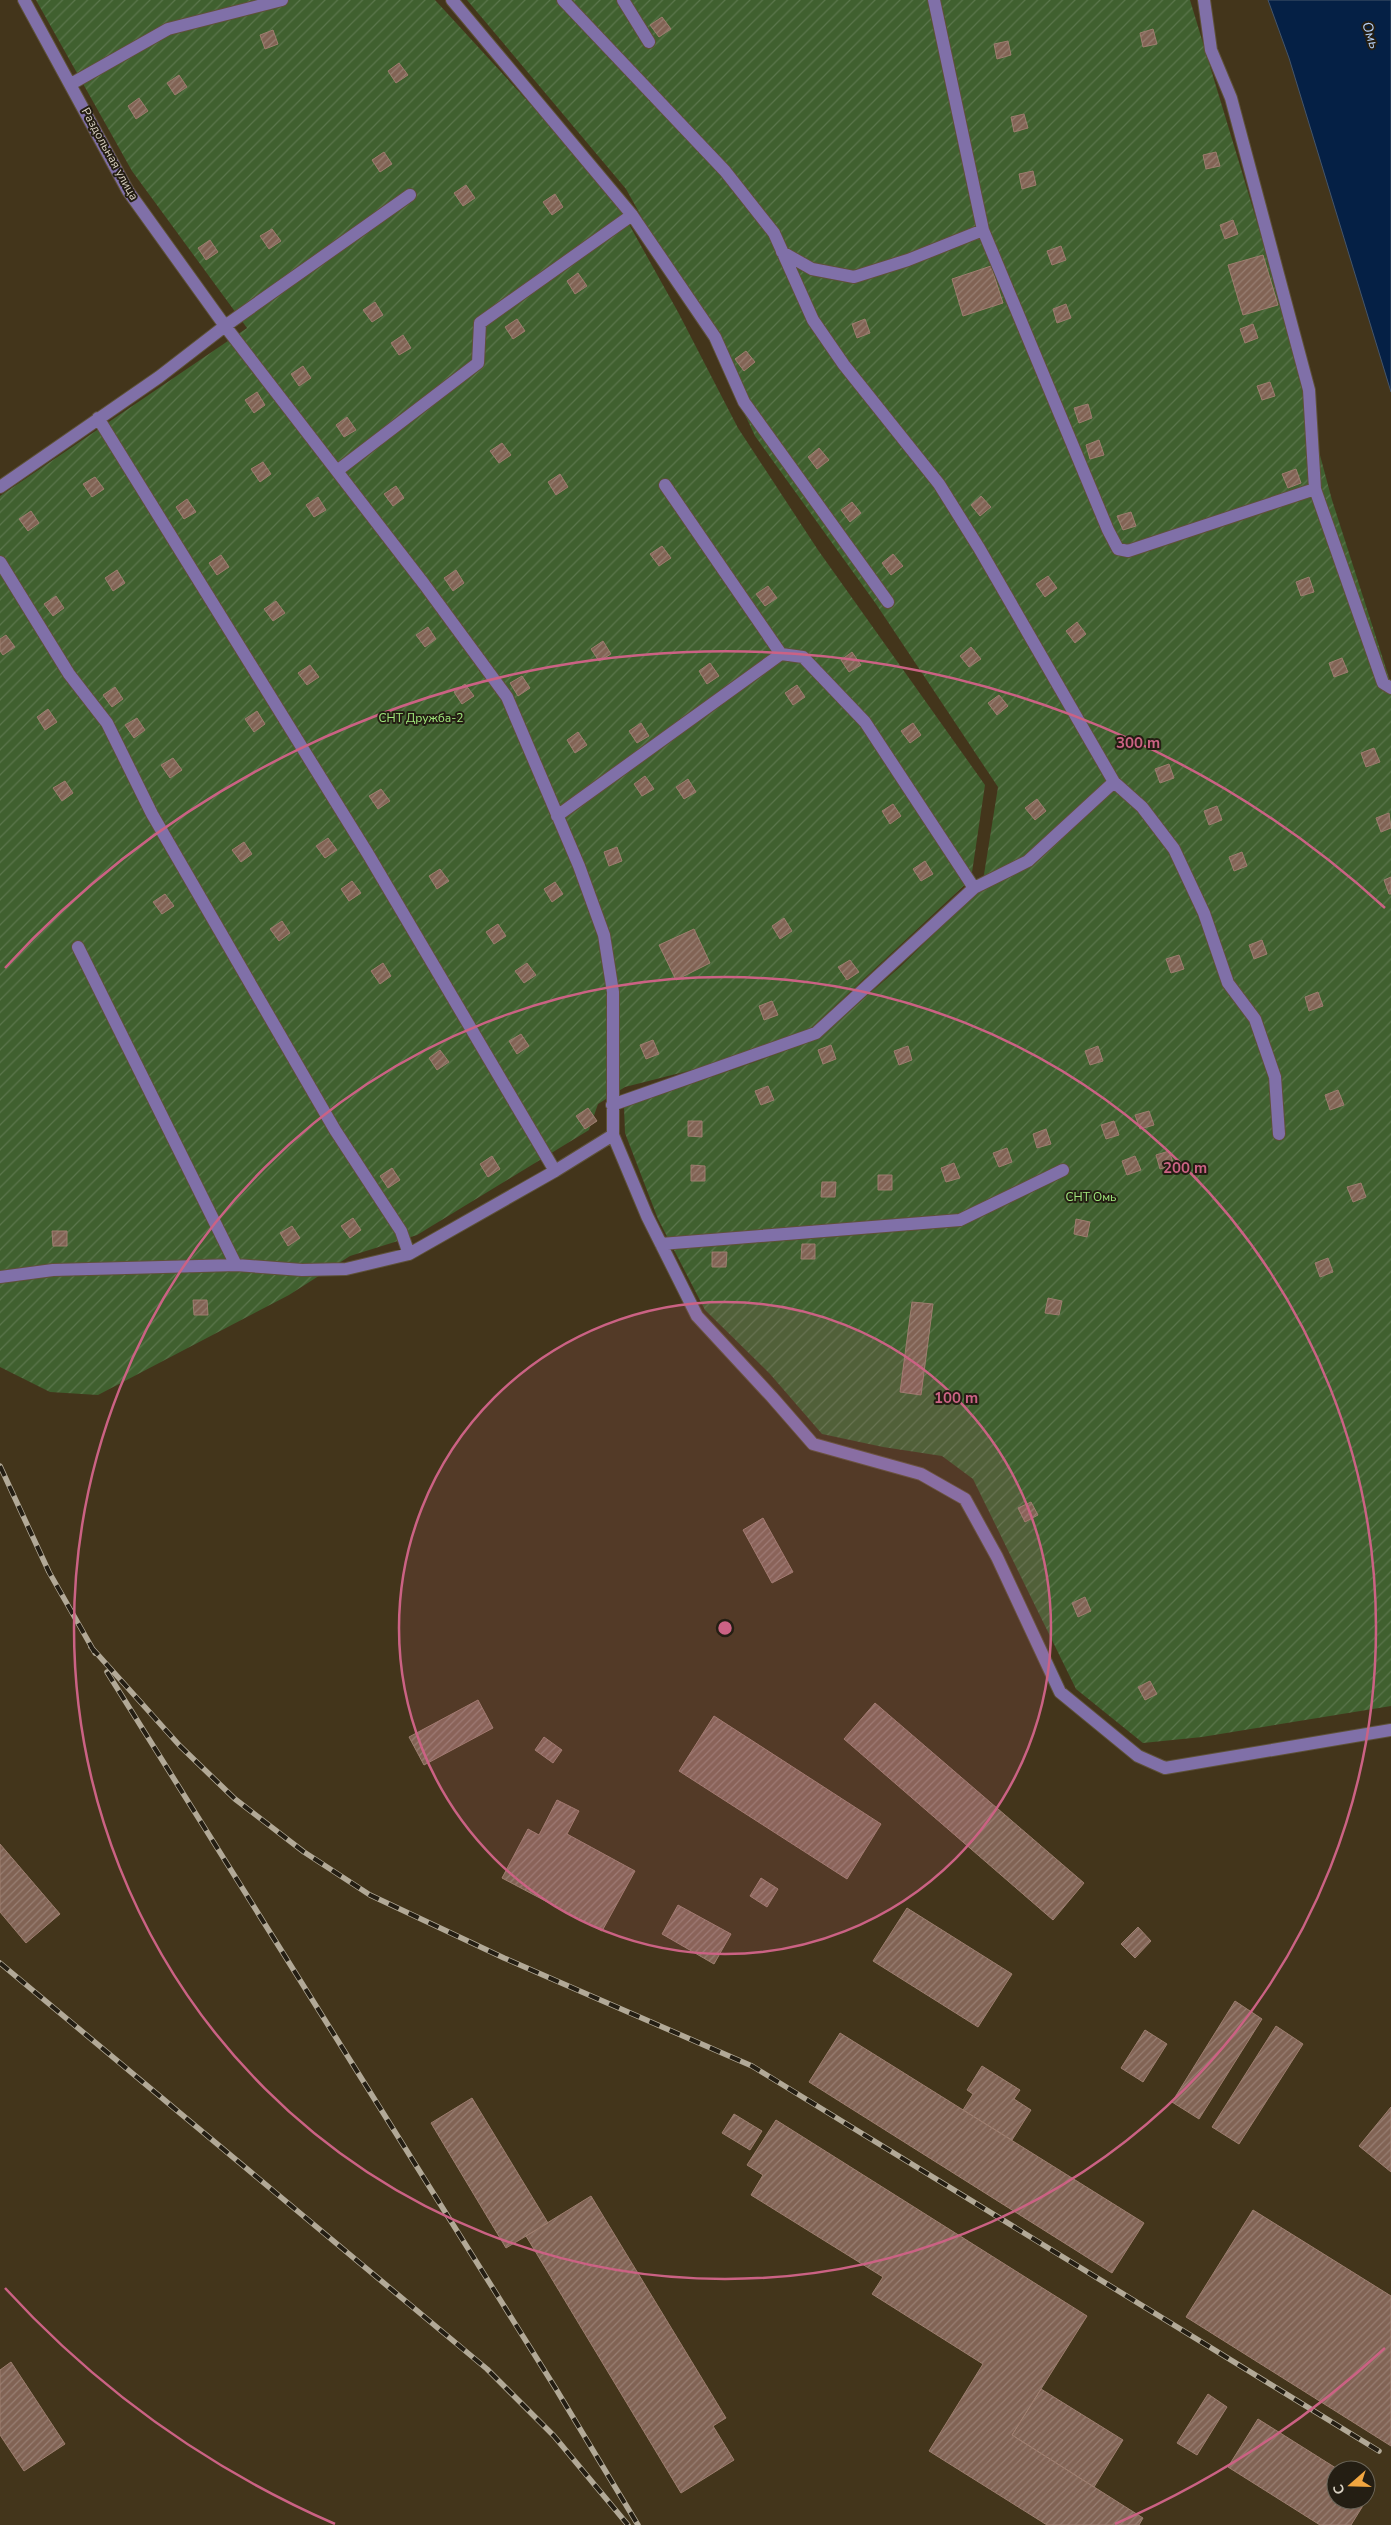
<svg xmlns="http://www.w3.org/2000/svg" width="1391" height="2525" viewBox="0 0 1391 2525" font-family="'Nunito Sans',sans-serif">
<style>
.garden{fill:url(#garden-furrows)}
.water{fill:#052045;stroke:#45556a}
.building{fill:url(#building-hatch);stroke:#9d7e6f}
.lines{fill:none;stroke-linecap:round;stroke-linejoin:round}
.minor-casing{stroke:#5e5139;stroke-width:14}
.minor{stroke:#8070a8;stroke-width:12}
.rail-casing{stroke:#b2a997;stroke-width:5.5}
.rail{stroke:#241e13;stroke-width:4;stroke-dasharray:11;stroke-linecap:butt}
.ring{fill:none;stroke:#cb6284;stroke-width:2.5}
.labels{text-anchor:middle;stroke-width:4;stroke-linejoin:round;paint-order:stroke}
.street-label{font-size:12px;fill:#d9d1c2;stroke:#241e13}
.park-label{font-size:12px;fill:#a1e97c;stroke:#241e13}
.water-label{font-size:14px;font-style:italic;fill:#b4d0f8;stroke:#241e13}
.centre{fill:#cb6284;stroke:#241e13;stroke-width:2.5}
.ring-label{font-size:15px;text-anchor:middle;font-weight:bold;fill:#cb6284;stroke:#241e13;stroke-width:4;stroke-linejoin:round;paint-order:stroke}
</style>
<defs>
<pattern id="garden-furrows" width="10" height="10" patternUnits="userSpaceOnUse" patternTransform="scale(1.25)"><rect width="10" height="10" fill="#40602f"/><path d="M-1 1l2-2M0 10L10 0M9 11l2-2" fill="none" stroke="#5b764c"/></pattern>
<pattern id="building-hatch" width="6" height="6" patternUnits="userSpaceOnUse" patternTransform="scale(1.25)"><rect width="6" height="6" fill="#816354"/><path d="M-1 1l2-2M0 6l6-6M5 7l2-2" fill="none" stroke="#987f73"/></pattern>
</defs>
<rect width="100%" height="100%" fill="#43351b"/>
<path class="garden" d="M 36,0 L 435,0 L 611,192 L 678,312 L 738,428 L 818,550 L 985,785 L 971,879 L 808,1031 L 731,1060 L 625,1087 L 598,1104 L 589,1130 L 417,1235 L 350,1256 L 289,1295 L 98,1395 L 50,1392 L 0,1367 L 0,496 L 247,328 L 132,171 Z
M 467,0 L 1190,0 L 1261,235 L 1332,500 L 1391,684 L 1391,1706 L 1202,1737 L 1143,1743 L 1076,1689 L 973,1479 L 942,1456 L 883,1447 L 822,1434 L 770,1374 L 705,1310 L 658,1219 L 625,1133 L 624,1107 L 755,1062 L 819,1038 L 901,966 L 982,887 L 998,787 L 876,604 L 755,436 L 707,334 L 626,189 Z"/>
<path class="water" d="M 1268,0 L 1391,0 L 1391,392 L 1289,58 Z"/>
<path class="building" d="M 662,17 L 671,29 L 659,37 L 650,25 Z
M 1153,29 L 1157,44 L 1143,47 L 1140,33 Z
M 273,30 L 278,44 L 265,49 L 260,35 Z
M 1008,41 L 1011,55 L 997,59 L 994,44 Z
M 399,63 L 408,75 L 396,83 L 388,71 Z
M 179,75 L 187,87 L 175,95 L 167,83 Z
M 139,98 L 148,111 L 136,119 L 128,106 Z
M 1024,114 L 1028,128 L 1014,132 L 1011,117 Z
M 384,152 L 392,164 L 380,172 L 372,160 Z
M 1216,152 L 1220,166 L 1206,169 L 1203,155 Z
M 1033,171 L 1036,185 L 1022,189 L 1019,174 Z
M 466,185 L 475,198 L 463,206 L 454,193 Z
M 555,194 L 563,207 L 552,215 L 543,202 Z
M 1233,220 L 1238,234 L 1225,239 L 1220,225 Z
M 272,229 L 281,241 L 269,249 L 260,236 Z
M 210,240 L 218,252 L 206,260 L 198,248 Z
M 1061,246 L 1066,260 L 1052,265 L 1047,251 Z
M 1263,255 L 1278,305 L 1243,315 L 1228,265 Z
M 991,266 L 1003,303 L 963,316 L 952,279 Z
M 578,273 L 587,286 L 575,294 L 567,281 Z
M 375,302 L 383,315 L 372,322 L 363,310 Z
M 1066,304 L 1071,318 L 1057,323 L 1053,309 Z
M 517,319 L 525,331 L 513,339 L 505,327 Z
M 865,319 L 870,333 L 857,338 L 852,324 Z
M 1253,324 L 1258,338 L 1245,343 L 1240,329 Z
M 403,335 L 411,348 L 399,355 L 391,343 Z
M 746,351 L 755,362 L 744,371 L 735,359 Z
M 303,366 L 311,378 L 299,386 L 291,374 Z
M 1270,382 L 1275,396 L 1262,400 L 1257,386 Z
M 257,392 L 265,405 L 254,413 L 245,400 Z
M 1088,404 L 1092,418 L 1079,423 L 1074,408 Z
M 347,417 L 356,430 L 344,437 L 336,425 Z
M 1099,440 L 1104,455 L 1090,459 L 1086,445 Z
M 502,443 L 511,455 L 499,463 L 490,451 Z
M 819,448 L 829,460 L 817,469 L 808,457 Z
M 263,462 L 271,474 L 260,482 L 251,469 Z
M 1296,469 L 1301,483 L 1288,488 L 1282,474 Z
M 560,474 L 568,487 L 556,495 L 548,482 Z
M 95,477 L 104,489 L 92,497 L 83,484 Z
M 396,486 L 404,498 L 393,506 L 384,494 Z
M 981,496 L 991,507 L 980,516 L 971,505 Z
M 318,497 L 326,510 L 314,517 L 306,505 Z
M 187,499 L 196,512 L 184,519 L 176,507 Z
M 852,502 L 861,513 L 850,522 L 841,510 Z
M 31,511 L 39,523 L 28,531 L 19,519 Z
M 1131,512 L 1136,526 L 1123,530 L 1117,516 Z
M 662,546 L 671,558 L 659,566 L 650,554 Z
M 893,554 L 903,566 L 891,575 L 882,563 Z
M 221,555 L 229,567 L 217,575 L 209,563 Z
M 117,570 L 125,583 L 113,591 L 105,578 Z
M 456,570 L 464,583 L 453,591 L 444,578 Z
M 1048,576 L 1057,588 L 1045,597 L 1036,584 Z
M 1309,577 L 1314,592 L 1301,596 L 1296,582 Z
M 768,586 L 777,598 L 765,606 L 756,594 Z
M 56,596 L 64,608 L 53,616 L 44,604 Z
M 276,601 L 285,613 L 273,621 L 264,609 Z
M 1077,622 L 1086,634 L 1075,643 L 1066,631 Z
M 428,627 L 436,639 L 425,647 L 416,635 Z
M 6,635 L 15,647 L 3,655 L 0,651 L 0,639 Z
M 603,641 L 611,654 L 599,661 L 591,649 Z
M 971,647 L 981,659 L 969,667 L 960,656 Z
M 852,652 L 861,665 L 849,672 L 841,660 Z
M 1342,658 L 1348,672 L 1334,677 L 1329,663 Z
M 710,663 L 719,676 L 707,684 L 699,671 Z
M 310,665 L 319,677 L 307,685 L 298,673 Z
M 522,676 L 530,688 L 518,696 L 510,683 Z
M 465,684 L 474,696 L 462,704 L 454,692 Z
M 797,685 L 805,697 L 793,705 L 785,693 Z
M 115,687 L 123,699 L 112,707 L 103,695 Z
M 999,695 L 1008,706 L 997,715 L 988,703 Z
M 48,709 L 57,722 L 45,730 L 37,717 Z
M 257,711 L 265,724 L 254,732 L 245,719 Z
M 137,718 L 145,730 L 134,738 L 125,725 Z
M 641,723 L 649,736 L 637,743 L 629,731 Z
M 913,723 L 921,735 L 910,743 L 901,731 Z
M 578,732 L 587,745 L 575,753 L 567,740 Z
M 1374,748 L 1380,762 L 1366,767 L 1361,753 Z
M 173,758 L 182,770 L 170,778 L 161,765 Z
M 1169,764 L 1174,778 L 1160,783 L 1155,769 Z
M 645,776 L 654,789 L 642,796 L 634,784 Z
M 688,779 L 696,792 L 684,799 L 676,787 Z
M 65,781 L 73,793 L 62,801 L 53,788 Z
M 381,789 L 390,801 L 378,809 L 369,796 Z
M 1037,799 L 1046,811 L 1035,820 L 1025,808 Z
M 893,804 L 901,816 L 890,824 L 882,811 Z
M 1217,806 L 1222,820 L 1209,825 L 1204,811 Z
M 1389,813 L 1391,828 L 1381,832 L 1376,818 Z
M 328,838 L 337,850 L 325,858 L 316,846 Z
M 244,842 L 252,854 L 241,862 L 232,850 Z
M 617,847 L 622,861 L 609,866 L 604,852 Z
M 1242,852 L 1247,866 L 1234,871 L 1229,857 Z
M 925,861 L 933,874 L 921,881 L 913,869 Z
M 440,869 L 449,881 L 437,889 L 429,876 Z
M 1391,877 L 1391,894 L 1389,894 L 1384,880 Z
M 352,881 L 361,893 L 349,901 L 341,889 Z
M 555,882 L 563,894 L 552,902 L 544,889 Z
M 165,894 L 174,906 L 162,914 L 153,902 Z
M 784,918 L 792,931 L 780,939 L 772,926 Z
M 282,921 L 290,933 L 279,941 L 270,929 Z
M 498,924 L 506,936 L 494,944 L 486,932 Z
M 694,929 L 710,963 L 676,980 L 659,945 Z
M 1262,940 L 1267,954 L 1254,959 L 1249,945 Z
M 1179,955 L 1184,969 L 1171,973 L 1166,959 Z
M 850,960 L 859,972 L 847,980 L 838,967 Z
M 383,963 L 391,976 L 380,984 L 371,971 Z
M 527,963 L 536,975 L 524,983 L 515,971 Z
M 1318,992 L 1323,1006 L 1309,1011 L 1305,997 Z
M 772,1001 L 778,1015 L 764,1020 L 759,1006 Z
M 521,1034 L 529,1046 L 517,1054 L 509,1041 Z
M 653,1040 L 659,1054 L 646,1059 L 640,1045 Z
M 831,1045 L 836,1059 L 823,1064 L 818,1050 Z
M 908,1046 L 912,1060 L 899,1065 L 894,1051 Z
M 1098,1046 L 1103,1061 L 1090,1065 L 1085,1051 Z
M 440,1050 L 449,1062 L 437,1070 L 429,1058 Z
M 768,1086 L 774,1100 L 761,1105 L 755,1091 Z
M 1338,1090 L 1344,1105 L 1330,1110 L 1325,1095 Z
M 588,1108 L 597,1121 L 585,1129 L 576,1116 Z
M 1149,1111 L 1154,1125 L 1140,1129 L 1135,1115 Z
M 688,1121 L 702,1121 L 702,1137 L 688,1136 Z
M 1114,1121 L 1119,1135 L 1106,1139 L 1101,1125 Z
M 1046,1129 L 1051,1144 L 1037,1148 L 1033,1134 Z
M 1007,1148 L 1012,1162 L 999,1167 L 993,1153 Z
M 1169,1151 L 1174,1165 L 1160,1169 L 1156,1155 Z
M 492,1156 L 500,1169 L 488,1177 L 480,1164 Z
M 1135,1156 L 1141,1170 L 1127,1175 L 1122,1161 Z
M 954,1163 L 960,1178 L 946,1182 L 941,1168 Z
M 691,1165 L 705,1166 L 705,1181 L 691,1181 Z
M 392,1168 L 400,1180 L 388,1188 L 380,1176 Z
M 878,1175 L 892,1175 L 892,1190 L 878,1190 Z
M 822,1182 L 836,1182 L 835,1197 L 821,1197 Z
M 1361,1183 L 1366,1197 L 1353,1202 L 1347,1187 Z
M 353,1218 L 361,1230 L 350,1238 L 341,1226 Z
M 1076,1219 L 1090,1222 L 1087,1237 L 1074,1234 Z
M 292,1226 L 300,1238 L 288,1246 L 280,1233 Z
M 52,1231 L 67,1231 L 67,1246 L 53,1246 Z
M 802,1244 L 815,1244 L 815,1259 L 801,1259 Z
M 712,1252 L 727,1252 L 726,1267 L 712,1267 Z
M 1328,1258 L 1333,1272 L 1320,1277 L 1315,1263 Z
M 1048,1298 L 1062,1301 L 1059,1315 L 1045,1313 Z
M 193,1300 L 207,1300 L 208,1315 L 194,1315 Z
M 912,1302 L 933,1304 L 921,1395 L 900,1392 Z
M 1031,1502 L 1038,1515 L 1025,1522 L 1018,1508 Z
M 763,1518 L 793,1572 L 772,1583 L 743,1530 Z
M 1085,1597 L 1091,1611 L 1078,1617 L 1072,1603 Z
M 1150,1681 L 1157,1694 L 1145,1700 L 1138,1687 Z
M 478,1700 L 493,1728 L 424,1765 L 409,1737 Z
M 875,1703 L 1084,1883 L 1053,1920 L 844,1739 Z
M 714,1716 L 881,1824 L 847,1879 L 679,1771 Z
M 544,1737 L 562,1750 L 553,1763 L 535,1750 Z
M 557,1800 L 579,1811 L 567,1834 L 635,1871 L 602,1931 L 502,1878 L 528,1829 L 539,1835 Z
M 0,1844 L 60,1914 L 26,1943 L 0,1912 Z
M 761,1878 L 778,1889 L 767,1907 L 750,1896 Z
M 678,1905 L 731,1934 L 714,1964 L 662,1934 Z
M 907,1908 L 1012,1974 L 978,2027 L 873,1961 Z
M 1138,1927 L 1151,1941 L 1135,1958 L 1121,1944 Z
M 1235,2001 L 1262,2019 L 1199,2119 L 1172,2102 Z
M 1276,2026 L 1303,2044 L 1239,2144 L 1212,2127 Z
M 1145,2030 L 1167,2044 L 1143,2082 L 1121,2068 Z
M 840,2033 L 1144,2223 L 1112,2273 L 809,2082 Z
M 982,2066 L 1020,2090 L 1014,2099 L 1031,2110 L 1012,2140 L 963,2110 L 973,2094 L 967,2090 Z
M 472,2098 L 548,2223 L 506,2248 L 431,2123 Z
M 1391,2107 L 1391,2172 L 1359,2146 Z
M 734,2114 L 762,2131 L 750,2150 L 722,2133 Z
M 776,2120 L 1087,2316 L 1012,2435 L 1143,2518 L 1139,2525 L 1047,2525 L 929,2451 L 983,2364 L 872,2294 L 883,2277 L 751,2195 L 763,2175 L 747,2165 Z
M 591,2196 L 726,2418 L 713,2426 L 734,2460 L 681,2493 L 526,2236 Z
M 1253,2210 L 1391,2296 L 1391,2446 L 1186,2317 Z
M 11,2362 L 65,2444 L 24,2471 L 0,2435 L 0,2370 Z
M 1041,2389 L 1123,2440 L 1094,2487 L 1012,2435 Z
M 1208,2394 L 1227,2407 L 1197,2455 L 1177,2443 Z
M 1258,2419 L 1339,2470 L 1336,2470 L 1336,2500 L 1366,2500 L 1366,2487 L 1372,2491 L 1351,2525 L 1320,2525 L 1228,2467 Z"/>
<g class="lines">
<g class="minor-casing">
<path id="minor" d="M 24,0 L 128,191 L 225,326 L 424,584 L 507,697 L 579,866 L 604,935 L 613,992 L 613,1135 L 647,1216 L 697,1316 L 772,1397 L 813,1444 L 921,1474 L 965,1499 L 997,1557 L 1060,1692 L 1138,1756 L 1165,1768 L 1391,1730
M 452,0 L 632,215 L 715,337 L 744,402 L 888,602
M 563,0 L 725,171 L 774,233 L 813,320 L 844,365 L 939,484 L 979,548 L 1114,782 L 1142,807 L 1174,849 L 1204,913 L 1228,983 L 1255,1019 L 1275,1077 L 1279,1134
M 623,0 L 649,42
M 934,0 L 983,230 L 1108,530 L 1118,549 L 1128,551 L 1315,489 L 1383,683 L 1391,688
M 1204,0 L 1211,50 L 1231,98 L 1309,390 L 1315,489
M 71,84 L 168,29 L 282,0
M 782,252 L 812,269 L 854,277 L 908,260 L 983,230
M 98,418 L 368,854 L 555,1171
M 337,471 L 478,363 L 480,323 L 632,215
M 665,485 L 781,654
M 0,487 L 159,377 L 225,326 L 410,195
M 0,562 L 69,674 L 107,723 L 152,814 L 335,1130 L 401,1231 L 409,1254
M 557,816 L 781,654 L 803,657 L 865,722 L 974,888
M 78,947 L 236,1265
M 612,1105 L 816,1033 L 974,888 L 1028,861 L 1114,782
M 661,1244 L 960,1220 L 1063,1170
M 0,1277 L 53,1270 L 236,1265 L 302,1270 L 346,1269 L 409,1254 L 555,1171 L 613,1135"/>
</g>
<use href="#minor" class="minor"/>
<g class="rail-casing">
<path id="rail" d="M 0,1466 L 49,1572 L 95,1653
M 91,1647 L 180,1746 L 235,1799 L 304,1852 L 370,1895 L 504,1958 L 752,2066 L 1379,2451
M 107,1672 L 556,2389 L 638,2525
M 0,1963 L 487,2369 L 554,2436 L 628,2525"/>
</g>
<use href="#rail" class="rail"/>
</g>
<circle cx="725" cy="1628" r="326" fill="#cb6284" fill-opacity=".12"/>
<g class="ring">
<circle cx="725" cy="1628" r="326"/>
<circle cx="725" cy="1628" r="651"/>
<path d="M1385 2348A977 977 0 0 1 1115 2524M335 2524A977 977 0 0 1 5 2288M5 968A977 977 0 0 1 1385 908"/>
</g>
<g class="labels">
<g class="street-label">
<text transform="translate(110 154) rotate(61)" y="4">Раздольная улица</text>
</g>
<g class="park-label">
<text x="421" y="722">СНТ Дружба-2</text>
<text x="1091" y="1201">СНТ Омь</text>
</g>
<g class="water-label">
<text transform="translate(1371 35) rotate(72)" y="5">Омь</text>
</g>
</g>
<circle cx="725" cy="1628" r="8" class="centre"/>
<g class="ring-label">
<text x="1138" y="748">300 m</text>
<text x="1185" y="1173">200 m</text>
<text x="956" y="1403">100 m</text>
</g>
<g transform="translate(1351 2485) rotate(250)"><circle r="24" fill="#241e13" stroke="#6c6659"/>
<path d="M0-4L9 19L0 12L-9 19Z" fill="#f1a640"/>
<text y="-8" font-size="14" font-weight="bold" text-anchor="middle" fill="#d9d1c2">С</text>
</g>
</svg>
